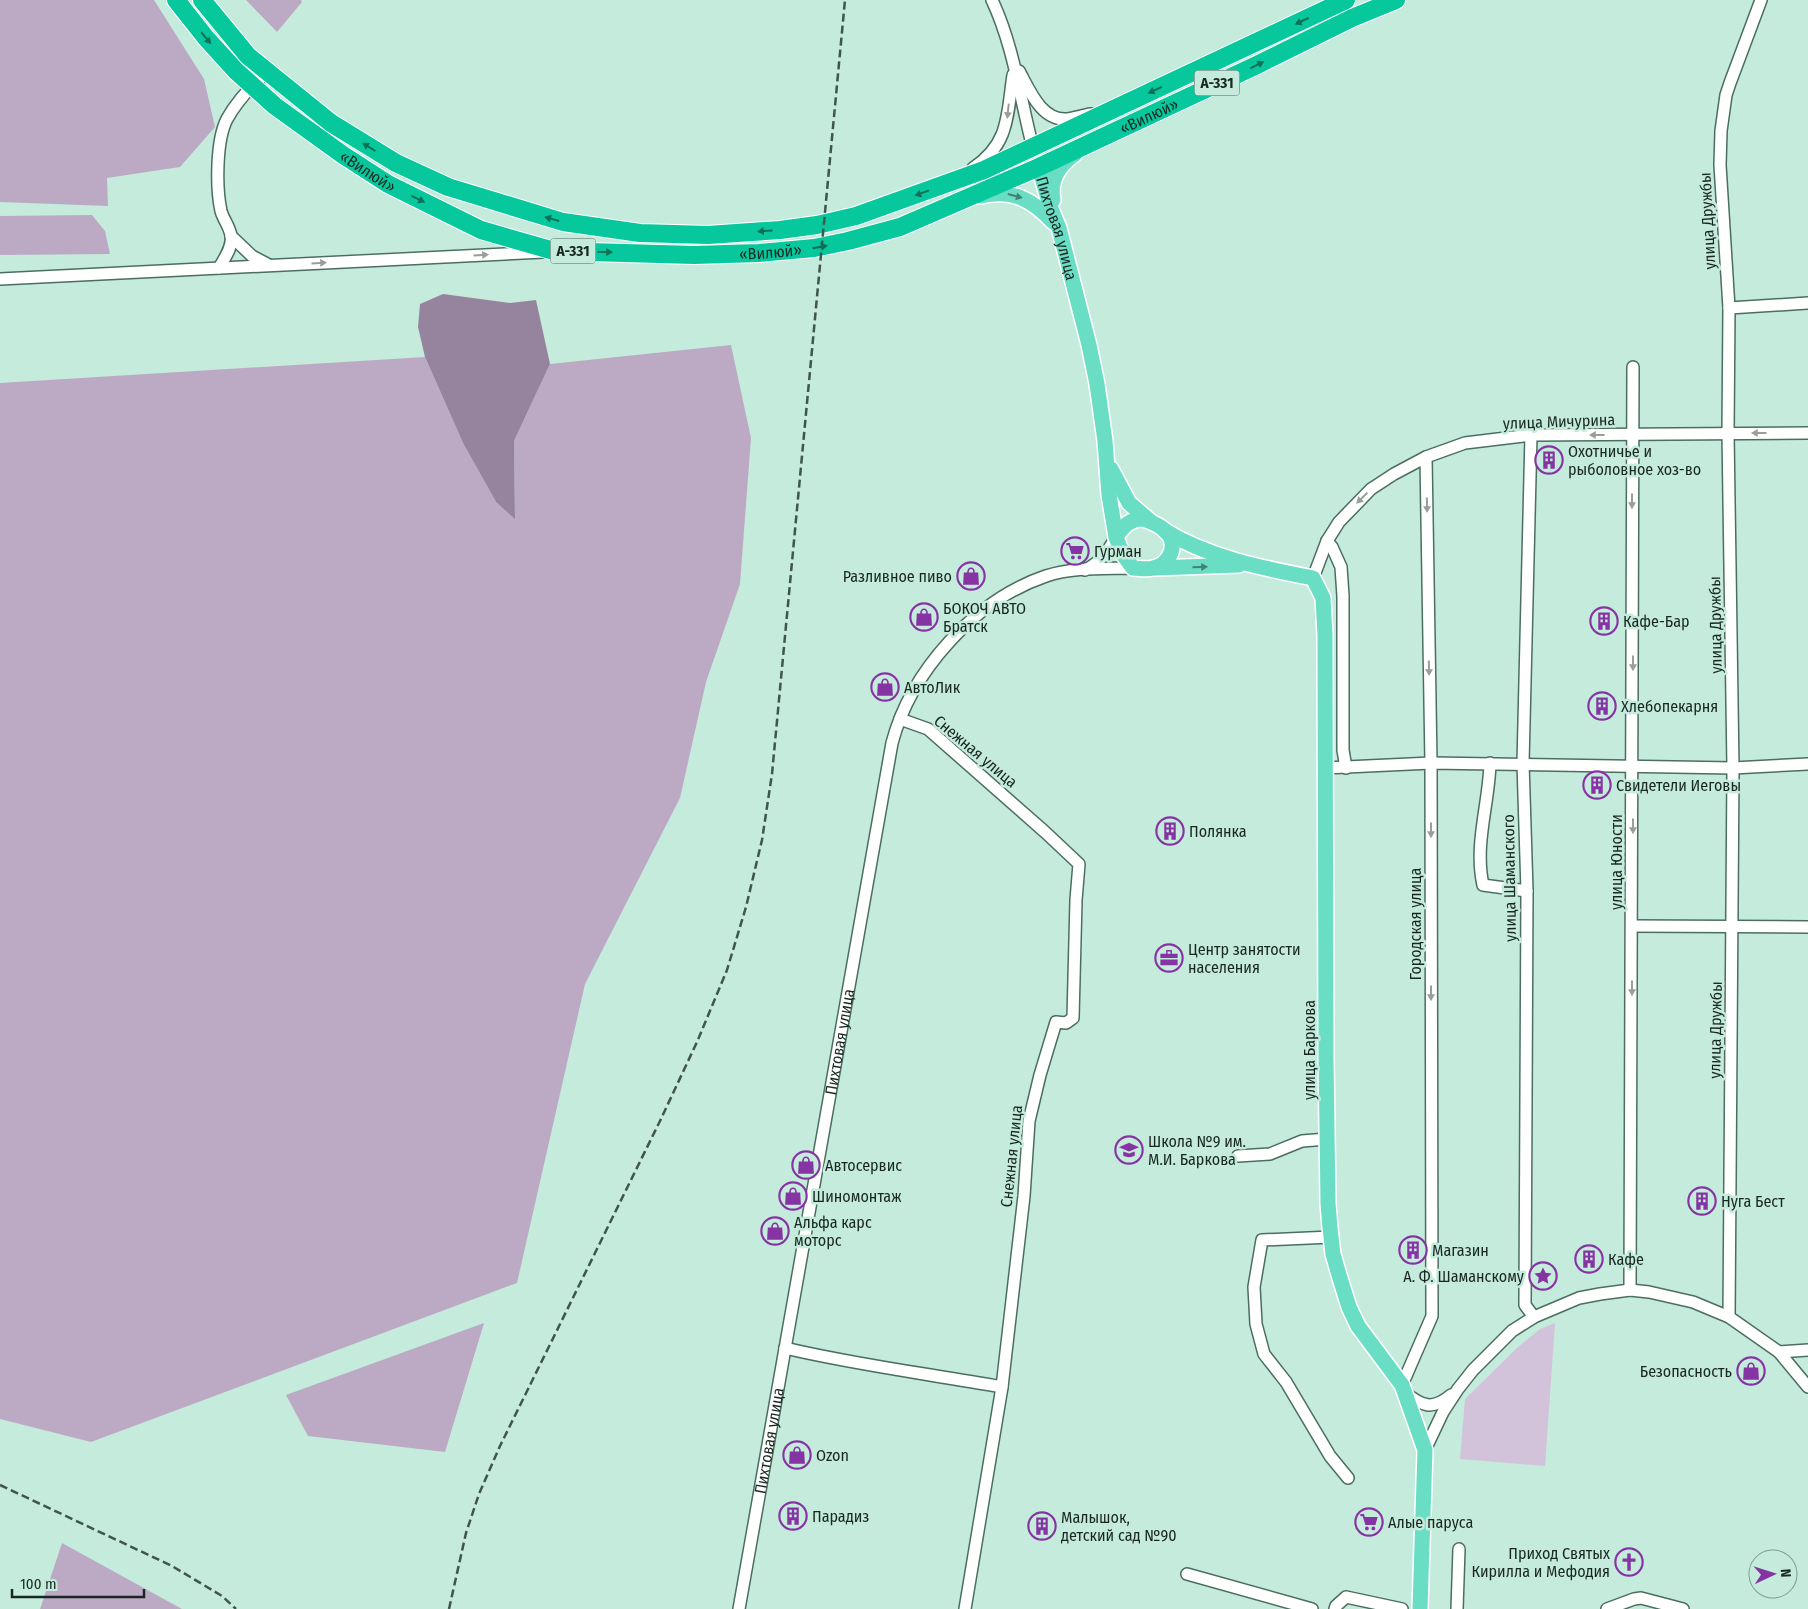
<svg xmlns="http://www.w3.org/2000/svg" width="1808" height="1609" viewBox="0 0 1808 1609" font-family="'Fira Sans Condensed',sans-serif">
<style>
.green{fill:#d3c3da}
.forest{fill:#bcaac4}
.water{fill:#96849e}
.lines{fill:none;stroke-linecap:round;stroke-linejoin:round}
.minor-casing{stroke:#4b6e61;stroke-width:14}
.major-casing{stroke:#fff;stroke-width:18}
.highway-casing{stroke:#fff;stroke-width:20}
.minor{stroke:#fff;stroke-width:11}
.major{stroke:#6adec4;stroke-width:15}
.highway{stroke:#06c89c;stroke-width:18}
.rail{stroke:#40554d;stroke-width:2.5;stroke-dasharray:8 4;stroke-linecap:butt}
.oneway{fill:#106f58}
.oneway2{fill:#979e9b}
.oneway3{fill:#418272}
.labels{text-anchor:middle;stroke-width:5;stroke-linejoin:round;paint-order:stroke}
.shield{fill:#c5ebdc;stroke:#4c6259;stroke-width:1}
.shield-label{font-size:15px;font-weight:bold;fill:#182721}
.street-label{font-size:16px;fill:#182721;stroke:#c5ebdc}
.poi-label{font-size:16px;fill:#182721;stroke:#c5ebdc;text-anchor:start}
</style>
<rect width="100%" height="100%" fill="#c5ebdc"/>
<path class="green" d="M 1555,1323 L 1545,1466 L 1460,1459 L 1465,1399 L 1517,1348 L 1540,1329 Z"/>
<path class="forest" d="M 0,0 L 154,0 L 204,79 L 215,127 L 180,167 L 107,178 L 108,206 L 0,202 Z
M 246,0 L 301,0 L 302,2 L 277,32 Z
M 92,215 L 105,231 L 110,254 L 0,255 L 0,216 Z
M 731,345 L 751,438 L 740,584 L 706,682 L 680,798 L 585,984 L 517,1283 L 91,1442 L 0,1419 L 0,383 L 425,357 L 463,443 L 496,502 L 515,518 L 514,441 L 550,364 Z
M 484,1323 L 445,1452 L 308,1436 L 286,1395 Z
M 62,1543 L 182,1609 L 40,1609 Z"/>
<path class="water" d="M 443,294 L 510,303 L 536,300 L 550,364 L 514,441 L 515,519 L 496,502 L 463,443 L 425,357 L 418,327 L 420,304 Z"/>
<g class="lines">
<g class="minor-casing">
<g id="minor">
<path d="M 992,0 C 1014,47 1020,98 1033,148"/>
<path d="M 1019,71 C 1029,89 1041,121 1067,119 C 1075,118 1083,115 1091,114"/>
<path d="M 973,168 C 1010,144 1007,114 1013,75"/>
<path d="M 231,236 L 252,256 L 269,265"/>
<path d="M 219,268 C 224,259 233,247 231,236 C 230,227 223,219 221,211 C 216,188 216,140 227,119 C 237,101 252,85 267,72"/>
<path d="M 0,279 L 543,252"/>
<path d="M 1729,308 L 1808,303"/>
<path d="M 1531,435 L 1523,763 L 1527,891 L 1525,1305 L 1534,1317"/>
<path d="M 1327,541 L 1332,547 L 1341,567 L 1343,596 L 1343,750 L 1346,768"/>
<path d="M 1085,570 C 1101,562 1108,551 1116,537"/>
<path d="M 1313,578 L 1327,541 L 1339,522 L 1371,489 L 1394,474 L 1426,457 L 1465,443 L 1531,435 L 1808,433"/>
<path d="M 900,719 L 928,729 L 1045,832 L 1079,864 L 1076,900 L 1073,1018 L 1066,1023 L 1056,1022 L 1040,1075 L 1029,1121 L 1024,1196 L 1002,1387 L 965,1609"/>
<path d="M 1490,763 C 1489,804 1474,844 1483,885 L 1527,891"/>
<path d="M 1325,768 L 1431,763 L 1733,768 L 1808,764"/>
<path d="M 1632,926 L 1808,927"/>
<path d="M 1238,1156 L 1270,1154 L 1302,1141 L 1327,1139"/>
<path d="M 1331,1237 L 1262,1240 L 1254,1287 L 1256,1324 L 1264,1354 L 1286,1382 L 1330,1456 L 1348,1478"/>
<path d="M 1630,1290 L 1633,367"/>
<path d="M 1729,1317 L 1733,768 L 1728,433 L 1729,308 L 1720,165 L 1721,131 L 1726,95 L 1730,83 L 1761,0"/>
<path d="M 785,1348 C 856,1365 930,1374 1002,1387"/>
<path d="M 1779,1352 L 1808,1350"/>
<path d="M 1402,1385 L 1432,1316 L 1431,763 L 1426,457"/>
<path d="M 1404,1392 C 1422,1406 1432,1411 1451,1395"/>
<path d="M 1425,1450 L 1443,1412 L 1458,1389 L 1473,1370 L 1512,1331 L 1534,1317 L 1579,1298 L 1600,1294 L 1630,1290 L 1649,1292 L 1693,1302 L 1729,1317 L 1779,1352 L 1808,1387"/>
<path d="M 1187,1574 L 1312,1609"/>
<path id="s1" d="M 739,1609 L 892,743 C 911,671 975,600 1046,576 C 1073,567 1105,569 1133,568"/>
<path d="M 1335,1609 L 1336,1606 L 1346,1597 L 1402,1609"/>
<path d="M 1457,1609 L 1459,1549"/>
<path d="M 1607,1609 L 1634,1599 L 1641,1598 L 1683,1609"/>
</g>
</g>
<g class="major-casing">
<g id="major">
<path id="s2" d="M 1039,167 L 1051,209 L 1059,228 L 1089,345 L 1097,384 L 1105,441 L 1109,495 L 1116,537"/>
<path d="M 981,196 C 1012,189 1032,199 1053,222"/>
<path d="M 1053,200 C 1049,180 1059,165 1075,154"/>
<path d="M 1111,469 L 1129,503 L 1150,521"/>
<path d="M 1143,519 C 1152,522 1164,527 1169,535 C 1178,548 1167,566 1153,568 C 1147,570 1139,568 1133,568 L 1122,553 L 1116,537 C 1123,526 1130,519 1143,519 Z"/>
<path d="M 1165,531 C 1210,558 1262,568 1313,578 L 1323,598 L 1325,635 L 1326,1057 L 1328,1203 L 1330,1228 L 1333,1254 L 1339,1275 L 1349,1307 L 1358,1326 L 1402,1385 L 1425,1450 L 1420,1609"/>
<path d="M 1155,568 L 1239,565"/>
</g>
</g>
<g class="highway-casing">
<g id="highway">
<path id="s3" d="M 176,0 L 206,38 L 236,71 L 275,106 L 343,155 L 388,184 L 481,230 L 554,251 L 694,255 L 759,253 L 814,248 L 848,241 L 900,227 L 1039,167 L 1257,65 L 1352,18 L 1396,0"/>
<path d="M 202,0 L 248,56 L 331,123 L 396,163 L 448,187 L 563,222 L 640,233 L 708,235 L 780,230 L 817,225 L 856,216 L 984,170 L 1346,0"/>
</g>
</g>
<use href="#minor" class="minor"/>
<use href="#major" class="major"/>
<use href="#highway" class="highway"/>
<path class="rail" d="M 0,1485 L 172,1566 L 222,1596 L 236,1609
M 449,1609 L 466,1533 L 479,1494 L 500,1446 L 660,1121 L 697,1042 L 727,970 L 746,907 L 762,840 L 772,774 L 845,0"/>
</g>
<defs><path id="oneway-solid" d="M-6-.8H1V-3.2L6.5 0L1 3.2V.8H-6Z" transform="scale(1.25)"/></defs>
<g class="oneway">
<use href="#oneway-solid" transform="translate(1302 21) rotate(155)"/>
<use href="#oneway-solid" transform="translate(206 38) rotate(50)"/>
<use href="#oneway-solid" transform="translate(1257 65) rotate(-26)"/>
<use href="#oneway-solid" transform="translate(1155 90) rotate(155)"/>
<use href="#oneway-solid" transform="translate(369 147) rotate(-148)"/>
<use href="#oneway-solid" transform="translate(922 193) rotate(160)"/>
<use href="#oneway-solid" transform="translate(418 199) rotate(26)"/>
<use href="#oneway-solid" transform="translate(552 219) rotate(-164)"/>
<use href="#oneway-solid" transform="translate(765 231) rotate(176)"/>
<use href="#oneway-solid" transform="translate(820 247) rotate(-10)"/>
<use href="#oneway-solid" transform="translate(605 252) rotate(2)"/>
</g>
<g class="oneway2">
<use href="#oneway-solid" transform="translate(1008 111) rotate(96)"/>
<use href="#oneway-solid" transform="translate(481 255) rotate(-3)"/>
<use href="#oneway-solid" transform="translate(319 263) rotate(-3)"/>
<use href="#oneway-solid" transform="translate(1759 433) rotate(180)"/>
<use href="#oneway-solid" transform="translate(1597 435) rotate(180)"/>
<use href="#oneway-solid" transform="translate(1362 498) rotate(136)"/>
<use href="#oneway-solid" transform="translate(1632 501) rotate(90)"/>
<use href="#oneway-solid" transform="translate(1427 505) rotate(89)"/>
<use href="#oneway-solid" transform="translate(1633 663) rotate(90)"/>
<use href="#oneway-solid" transform="translate(1429 668) rotate(89)"/>
<use href="#oneway-solid" transform="translate(1633 826) rotate(90)"/>
<use href="#oneway-solid" transform="translate(1431 830) rotate(90)"/>
<use href="#oneway-solid" transform="translate(1632 988) rotate(90)"/>
<use href="#oneway-solid" transform="translate(1431 993) rotate(90)"/>
</g>
<g class="oneway3">
<use href="#oneway-solid" transform="translate(1015 196) rotate(15)"/>
<use href="#oneway-solid" transform="translate(1200 567) rotate(-1)"/>
</g>
<defs>
<g id="building-ring" transform="scale(1.4375)"><circle r="9.5" fill="#c5ebdc" stroke="#8634a3" stroke-width="1.5"/><path d="M-4-6H4V6H1V3H-1V6H-4ZM-2.5-4.3h1.7v1.8h-1.7ZM.8-4.3h1.7v1.8H.8ZM-2.5-1h1.7V.8h-1.7ZM.8-1h1.7V.8H.8Z" fill="#8634a3"/></g>
<g id="supermarket-ring" transform="scale(1.4375)"><circle r="9.5" fill="#c5ebdc" stroke="#8634a3" stroke-width="1.5"/><path d="M-6-5.5h2.5l.6 2H6L4.5 2H-2.5L-4.4-4H-6ZM-1.5 3.2a1.3 1.3 0 1 0 .1 0ZM3 3.2a1.3 1.3 0 1 0 .1 0Z" fill="#8634a3"/></g>
<g id="shop-ring" transform="scale(1.4375)"><circle r="9.5" fill="#c5ebdc" stroke="#8634a3" stroke-width="1.5"/><path d="M-5-2.5h2.3a2.7 3.5 0 0 1 5.4 0H5L5.5 6h-11ZM-1.5-2.5h3a1.5 2.3 0 0 0-3 0Z" fill="#8634a3"/></g>
<g id="office-ring" transform="scale(1.4375)"><circle r="9.5" fill="#c5ebdc" stroke="#8634a3" stroke-width="1.5"/><path d="M-6-3h4V-5.5h4V-3h4V5H-6ZM-1-4.5V-3h2v-1.5ZM-6 0V1H6V0Z" fill="#8634a3"/></g>
<g id="school-ring" transform="scale(1.4375)"><circle r="9.5" fill="#c5ebdc" stroke="#8634a3" stroke-width="1.5"/><path d="M0-5L7-2L0 1L-7-2ZM-4 1L0 2.5L4 1V4Q0 6-4 4Z" fill="#8634a3"/></g>
<g id="sight-ring" transform="scale(1.4375)"><circle r="9.5" fill="#c5ebdc" stroke="#8634a3" stroke-width="1.5"/><path d="M0-6L1.8-2.2L6-1.7L2.9 1.2L3.7 5.4L0 3.3L-3.7 5.4L-2.9 1.2L-6-1.7L-1.8-2.2Z" fill="#8634a3"/></g>
<g id="church-ring" transform="scale(1.4375)"><circle r="9.5" fill="#c5ebdc" stroke="#8634a3" stroke-width="1.5"/><path d="M-1.2-6h2.4v3.5h3.3v2.4h-3.3V6h-2.4V-.1h-3.3v-2.4h3.3Z" fill="#8634a3"/></g>
</defs>
<g fill-rule="evenodd">
<use href="#building-ring" x="1549" y="460"/>
<use href="#supermarket-ring" x="1075" y="551"/>
<use href="#shop-ring" x="971" y="576"/>
<use href="#shop-ring" x="924" y="617"/>
<use href="#building-ring" x="1604" y="621"/>
<use href="#shop-ring" x="885" y="687"/>
<use href="#building-ring" x="1602" y="706"/>
<use href="#building-ring" x="1597" y="785"/>
<use href="#building-ring" x="1170" y="831"/>
<use href="#office-ring" x="1169" y="958"/>
<use href="#school-ring" x="1129" y="1150"/>
<use href="#shop-ring" x="806" y="1165"/>
<use href="#shop-ring" x="793" y="1196"/>
<use href="#building-ring" x="1702" y="1201"/>
<use href="#shop-ring" x="775" y="1231"/>
<use href="#building-ring" x="1413" y="1250"/>
<use href="#building-ring" x="1589" y="1259"/>
<use href="#sight-ring" x="1543" y="1276"/>
<use href="#shop-ring" x="1751" y="1371"/>
<use href="#shop-ring" x="797" y="1455"/>
<use href="#building-ring" x="793" y="1516"/>
<use href="#supermarket-ring" x="1369" y="1522"/>
<use href="#building-ring" x="1042" y="1526"/>
<use href="#church-ring" x="1629" y="1562"/>
</g>
<g class="labels">
<g class="shield">
<rect x="1194.5" y="70.5" width="45" height="25" rx="4"/>
<rect x="550.5" y="238.5" width="45" height="25" rx="4"/>
</g>
<g class="shield-label">
<text x="1217" y="88">А-331</text>
<text x="573" y="256">А-331</text>
</g>
<g class="street-label">
<text dy="6" stroke="none"><textPath href="#s3" startOffset="1084">«Вилюй»</textPath></text>
<text dy="6" stroke="none"><textPath href="#s3" startOffset="259">«Вилюй»</textPath></text>
<text transform="translate(1707 221) rotate(-93)" y="6">улица Дружбы</text>
<text dy="6" stroke="none"><textPath href="#s2" startOffset="64">Пихтовая улица</textPath></text>
<text dy="6" stroke="none"><textPath href="#s3" startOffset="679">«Вилюй»</textPath></text>
<text transform="translate(1559 421) rotate(-2)" y="6">улица Мичурина</text>
<text transform="translate(1715 625) rotate(-91)" y="6">улица Дружбы</text>
<text transform="translate(976 751) rotate(40)" y="6">Снежная улица</text>
<text transform="translate(1616 862) rotate(-90)" y="6">улица Юности</text>
<text transform="translate(1509 878) rotate(-91)" y="6">улица Шаманского</text>
<text transform="translate(1415 924) rotate(-90)" y="6">Городская улица</text>
<text transform="translate(1715 1030) rotate(-89)" y="6">улица Дружбы</text>
<text dy="6" stroke="none"><textPath href="#s1" startOffset="576">Пихтовая улица</textPath></text>
<text transform="translate(1309 1050) rotate(-90)" y="6">улица Баркова</text>
<text transform="translate(1011 1156) rotate(-84)" y="6">Снежная улица</text>
<text dy="6" stroke="none"><textPath href="#s1" startOffset="171">Пихтовая улица</textPath></text>
</g>
<g class="poi-label">
<text x="1568" y="457">Охотничье и<tspan x="1568" dy="18">рыболовное хоз-во</tspan></text>
<text x="1094" y="557">Гурман</text>
<text x="952" y="582" text-anchor="end">Разливное пиво</text>
<text x="943" y="614">БОКОЧ АВТО<tspan x="943" dy="18">Братск</tspan></text>
<text x="1623" y="627">Кафе-Бар</text>
<text x="904" y="693">АвтоЛик</text>
<text x="1621" y="712">Хлебопекарня</text>
<text x="1616" y="791">Свидетели Иеговы</text>
<text x="1189" y="837">Полянка</text>
<text x="1188" y="955">Центр занятости<tspan x="1188" dy="18">населения</tspan></text>
<text x="1148" y="1147">Школа №9 им.<tspan x="1148" dy="18">М.И. Баркова</tspan></text>
<text x="825" y="1171">Автосервис</text>
<text x="812" y="1202">Шиномонтаж</text>
<text x="1721" y="1207">Нуга Бест</text>
<text x="794" y="1228">Альфа карс<tspan x="794" dy="18">моторс</tspan></text>
<text x="1432" y="1256">Магазин</text>
<text x="1608" y="1265">Кафе</text>
<text x="1524" y="1282" text-anchor="end">А. Ф. Шаманскому</text>
<text x="1732" y="1377" text-anchor="end">Безопасность</text>
<text x="816" y="1461">Ozon</text>
<text x="812" y="1522">Парадиз</text>
<text x="1061" y="1523">Малышок,<tspan x="1061" dy="18">детский сад №90</tspan></text>
<text x="1388" y="1528">Алые паруса</text>
<text x="1610" y="1559" text-anchor="end">Приход Святых<tspan x="1610" dy="18">Кирилла и Мефодия</tspan></text>
</g>
</g>
<g transform="translate(1773 1574) rotate(86)"><circle r="24" fill="#c5ebdc" stroke="#809d91"/>
<path d="M0-4L9 19L0 12L-9 19Z" fill="#8634a3"/>
<text y="-8" font-size="14" font-weight="bold" text-anchor="middle" fill="#182721">N</text>
</g>
<path d="M12 1589v8h132v-8" fill="none" stroke="#182721" stroke-width="2.5"/>
<text x="20" y="1589" font-size="15" fill="#182721" stroke="#c5ebdc" stroke-width="4" paint-order="stroke">100 m</text>
</svg>
